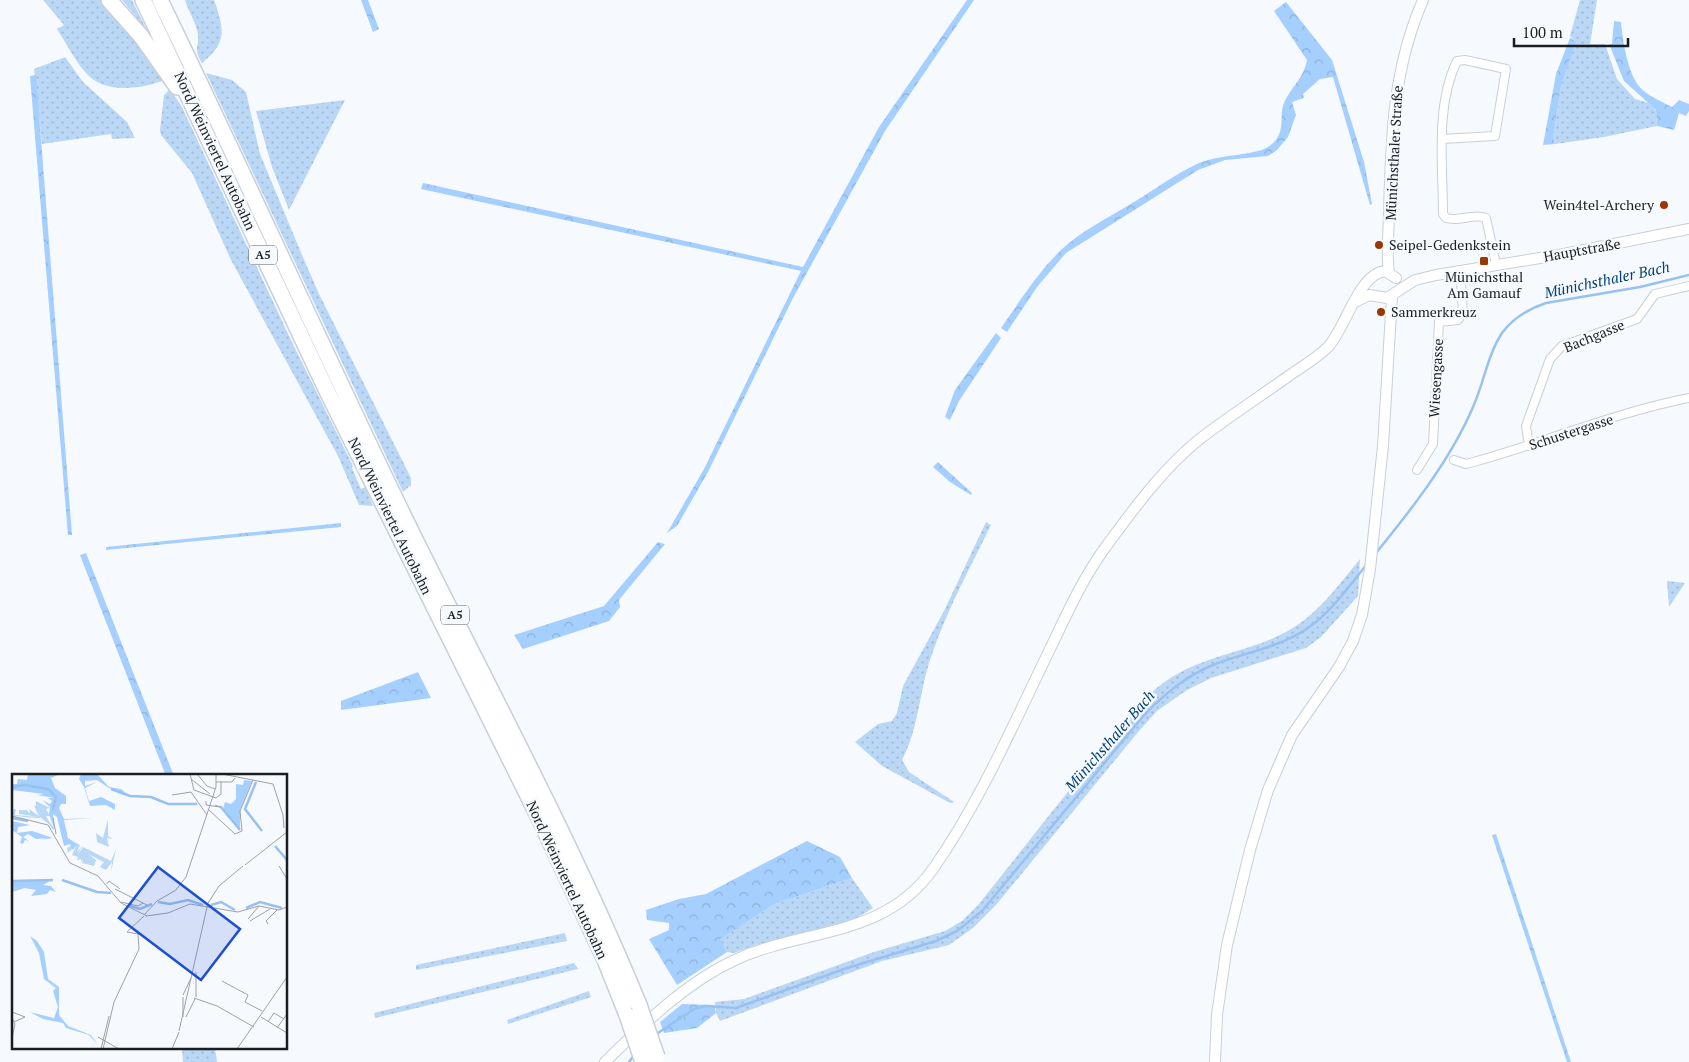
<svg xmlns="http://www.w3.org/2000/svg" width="1689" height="1062" viewBox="0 0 1689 1062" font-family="'PT Serif',serif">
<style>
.grass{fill:url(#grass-dots)}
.forest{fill:url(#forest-crowns)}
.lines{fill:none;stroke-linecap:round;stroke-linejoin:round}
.stream{stroke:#98c1f0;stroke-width:2.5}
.minor-casing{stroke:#c7cfd9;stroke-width:10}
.tertiary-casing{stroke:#c7cfd9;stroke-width:12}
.motorway-casing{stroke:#c7cfd9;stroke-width:18}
.minor{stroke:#fff;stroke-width:8}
.tertiary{stroke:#fff;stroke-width:10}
.motorway{stroke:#fff;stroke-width:15}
.motorway-bridge-casing{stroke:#c7cfd9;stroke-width:18;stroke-linecap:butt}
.motorway-bridge{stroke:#fff;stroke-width:15}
.poi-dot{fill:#9b3700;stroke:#f6fafe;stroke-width:2}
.labels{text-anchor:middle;stroke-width:5;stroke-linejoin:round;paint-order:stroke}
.shield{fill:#f6fafe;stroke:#5d6063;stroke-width:1}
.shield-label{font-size:12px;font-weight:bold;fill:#1b1e21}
.street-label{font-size:14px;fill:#1b1e21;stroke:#f6fafe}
.poi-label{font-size:14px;fill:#1b1e21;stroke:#f6fafe;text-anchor:start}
.water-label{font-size:15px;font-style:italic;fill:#004077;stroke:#f6fafe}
.inset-river{fill:none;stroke:#98c1f0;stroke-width:2.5}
.inset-road{fill:none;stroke:#9ea2a6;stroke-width:1}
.view{fill:#1d4ed8;fill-opacity:0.15;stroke:#1d4ed8;stroke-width:2.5}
.inset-edge{fill:none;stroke:#1b1e21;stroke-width:2.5}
</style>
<defs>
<pattern id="grass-dots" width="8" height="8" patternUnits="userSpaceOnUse" patternTransform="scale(1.25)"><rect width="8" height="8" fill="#bbd7f6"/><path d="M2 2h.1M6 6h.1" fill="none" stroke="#a0b8d3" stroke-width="1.8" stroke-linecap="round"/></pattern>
<pattern id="forest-crowns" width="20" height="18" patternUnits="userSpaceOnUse" patternTransform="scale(1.25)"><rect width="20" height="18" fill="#a5cfff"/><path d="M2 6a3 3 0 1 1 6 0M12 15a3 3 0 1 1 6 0" fill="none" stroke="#8db1da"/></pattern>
</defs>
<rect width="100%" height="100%" fill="#f6fafe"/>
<path class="grass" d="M 43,0 L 101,0 L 131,33 L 165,80 C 141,89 104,95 85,72 C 74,59 66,43 57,29 L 64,25 Z
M 122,0 L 132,0 L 154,45 L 134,14 Z
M 185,0 L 214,0 C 224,28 228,43 202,63 C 193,47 199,50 198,35 C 197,24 188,11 185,0 Z
M 1580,0 L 1597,0 L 1590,44 L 1605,44 L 1617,79 L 1635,99 L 1649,103 L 1656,111 L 1657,126 L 1604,137 L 1555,144 L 1553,139 L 1561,86 L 1575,41 L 1570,36 Z
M 65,57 L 83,82 L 127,122 L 135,138 L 112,139 L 111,134 L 42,144 L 34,69 Z
M 206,73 L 232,80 L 246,92 L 260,154 L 302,255 L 319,294 L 411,478 L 411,485 L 403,492 Z
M 170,89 L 182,107 L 290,338 L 353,466 L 352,468 L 361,489 L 365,487 L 373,506 L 359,505 L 338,456 L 231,260 L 192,173 L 161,135 L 160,130 L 164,95 Z
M 345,100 L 289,210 L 272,167 L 256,111 Z
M 986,522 L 991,525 C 970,568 946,612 931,657 C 919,692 919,728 902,760 L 909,772 L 954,802 L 950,803 L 882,766 L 855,742 L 878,724 L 892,721 L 897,713 L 903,686 L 944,611 Z
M 1360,559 L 1358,596 L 1321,637 L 1306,648 L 1211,678 L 1187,690 L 1157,711 L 1139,731 L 996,905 L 973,928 L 949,945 L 882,961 L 720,1021 L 716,1013 L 715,1002 L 744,999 L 874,952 L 945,931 L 962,921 L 978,905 C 1020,853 1061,799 1104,748 C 1123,725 1141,698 1166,681 C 1200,657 1241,653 1278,636 C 1314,620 1336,588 1360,559 Z
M 1667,581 L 1685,583 L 1669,607 Z
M 852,878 L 873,908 L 857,918 L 835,925 L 756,945 L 734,953 L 727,952 L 719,939 L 775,904 Z
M 565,933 L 567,941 L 416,970 L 416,965 Z
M 574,963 L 578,969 L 375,1018 L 374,1013 Z
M 589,991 L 591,997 L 508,1024 L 507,1020 Z
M 182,1048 L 215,1048 L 217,1062 L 183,1062 Z"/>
<path class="forest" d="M 361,0 L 368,0 L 379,29 L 373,32 Z
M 967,0 L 974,0 L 885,131 L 793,298 L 708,472 L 677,526 L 667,533 L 704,469 L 801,271 L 421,189 L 423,183 L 803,267 L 879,127 Z
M 1286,2 L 1332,60 L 1364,162 L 1372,204 L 1370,205 L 1333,77 L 1320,79 L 1303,94 L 1304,98 L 1292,102 L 1296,115 L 1288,137 L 1277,150 L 1268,156 L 1225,160 L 1198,170 L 1066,253 L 1037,287 L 1007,332 L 1001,328 C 1020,301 1038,272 1061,250 C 1082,230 1110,217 1134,202 C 1154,190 1174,175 1195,165 C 1216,154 1254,156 1268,147 C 1288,134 1278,117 1284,103 C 1291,87 1304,78 1307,60 L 1274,11 Z
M 1614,21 L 1621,22 C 1623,42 1628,79 1644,91 C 1652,98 1663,102 1672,107 L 1679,100 L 1689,104 L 1689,111 L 1686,116 L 1679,113 L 1674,130 L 1657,126 L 1656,110 L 1624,81 L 1609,44 L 1612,44 Z
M 1570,38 L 1576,41 L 1561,86 L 1553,139 L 1555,144 L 1543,145 L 1556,74 Z
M 36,75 L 72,535 L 68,535 L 30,76 Z
M 996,333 L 1001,338 L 959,401 L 950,420 L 945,417 L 955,390 Z
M 938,462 L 972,493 L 971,495 L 950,482 L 933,467 Z
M 341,523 L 341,527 L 106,550 L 106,547 Z
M 658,542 L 665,544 L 619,600 L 620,607 L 609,621 L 523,649 L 514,635 L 604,606 Z
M 86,553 L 174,776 L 166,776 L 80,555 Z
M 418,672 L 431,698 L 341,710 L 341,701 Z
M 1496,834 L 1571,1062 L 1567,1062 L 1492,835 Z
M 807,841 L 840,857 L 852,878 L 775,904 L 720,939 L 727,952 L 677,985 L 649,939 L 669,930 L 669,923 L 647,920 L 646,910 L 679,899 L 706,894 Z
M 682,1004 L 714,1005 L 716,1013 L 697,1028 L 664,1033 L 660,1022 Z"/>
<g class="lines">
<path class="stream" d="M 1376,553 C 1411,510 1451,459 1473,407 C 1484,383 1487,356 1502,333 C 1513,318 1528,309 1546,303 L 1640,287 L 1689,275
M 655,1035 L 694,1009 L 705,1006 L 736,1008 L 844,969 L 936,941 L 957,931 L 982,911 L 1145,714 C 1165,694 1186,676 1213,665 C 1243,653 1277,648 1305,630 C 1330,614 1349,586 1368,563
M 629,1062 L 635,1054"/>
<g class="minor-casing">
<path id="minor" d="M 1442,139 L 1495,136 L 1506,69 L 1465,60 L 1457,61 C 1435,106 1443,165 1443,214 L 1446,218 C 1459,222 1474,213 1486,218 L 1496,264
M 1529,446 L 1526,426 L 1550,359 L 1562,346 L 1637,319 L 1655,294 L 1689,286
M 1454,460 L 1466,464 C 1541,444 1613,413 1689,398
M 1417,470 L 1433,444 L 1439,322 L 1458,320 L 1463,312 L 1460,270"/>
</g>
<g class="tertiary-casing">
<path id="tertiary" d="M 1389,272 C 1386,253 1389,230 1389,211 C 1391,136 1393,69 1423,0
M 1355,302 L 1369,295 L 1387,298 L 1415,280 L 1436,275 L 1564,254 L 1689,229
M 605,1062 C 644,1024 686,982 737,959 C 806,928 884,938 933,869 C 980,802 1014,723 1050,649 C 1066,616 1081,582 1102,552 C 1131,512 1166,464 1205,435 C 1233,414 1262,395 1290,375 C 1303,366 1317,358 1328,347 C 1346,328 1358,274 1385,271 L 1396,278
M 1215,1062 L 1217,1015 L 1227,945 L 1250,850 L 1268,790 L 1292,735 L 1339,667 L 1353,641 L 1362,615 L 1370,569 L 1383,446 L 1392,296"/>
</g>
<g class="motorway-casing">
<path id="motorway" d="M 109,0 L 141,36 L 177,87
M 143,0 L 325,387 L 541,822 L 605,960 L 627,1015
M 160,0 C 244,173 322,348 406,521 C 485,682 571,839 639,1005"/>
</g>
<use href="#minor" class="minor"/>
<use href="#tertiary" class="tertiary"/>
<use href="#motorway" class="motorway"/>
<g class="motorway-bridge-casing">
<path id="motorway-bridge" d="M 639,1005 L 657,1057
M 627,1015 L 643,1062"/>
</g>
<use href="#motorway-bridge" class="motorway-bridge"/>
</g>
<g class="poi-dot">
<circle cx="1664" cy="205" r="5"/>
<circle cx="1379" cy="245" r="5"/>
<rect x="1479" y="256" width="10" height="10" rx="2.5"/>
<circle cx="1381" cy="312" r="5"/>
</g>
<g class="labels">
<g class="shield">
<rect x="249" y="245.5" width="28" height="19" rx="4"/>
<rect x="441" y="605.5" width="28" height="19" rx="4"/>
</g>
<g class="shield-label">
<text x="263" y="259">A5</text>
<text x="455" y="619">A5</text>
</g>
<g class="street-label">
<text transform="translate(215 151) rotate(65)" y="5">Nord/Weinviertel Autobahn</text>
<text transform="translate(1394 153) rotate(-87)" y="5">Münichsthaler Straße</text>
<text transform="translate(1582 250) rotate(-10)" y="5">Hauptstraße</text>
<text transform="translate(1594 336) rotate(-22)" y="5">Bachgasse</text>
<text transform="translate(1436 378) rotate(-87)" y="5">Wiesengasse</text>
<text transform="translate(1571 432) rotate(-18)" y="5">Schustergasse</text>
<text transform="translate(390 516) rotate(64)" y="5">Nord/Weinviertel Autobahn</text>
<text transform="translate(567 880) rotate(65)" y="5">Nord/Weinviertel Autobahn</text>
</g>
<g class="poi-label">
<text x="1654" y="210" text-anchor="end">Wein4tel-Archery</text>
<text x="1389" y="250">Seipel-Gedenkstein</text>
<text x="1484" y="282" text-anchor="middle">Münichsthal<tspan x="1484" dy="16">Am Gamauf</tspan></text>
<text x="1391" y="317">Sammerkreuz</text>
</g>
<g class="water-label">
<text transform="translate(1607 280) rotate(-12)" y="5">Münichsthaler Bach</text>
<text transform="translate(1110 741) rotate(-49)" y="5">Münichsthaler Bach</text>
</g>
</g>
<g transform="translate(12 774)">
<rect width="275" height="275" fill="#f6fafe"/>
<path d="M 24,27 L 38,34 L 34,35 L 38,42 L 34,42 L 39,52 L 28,43 L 28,44 L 24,44 L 3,42 L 0,41 L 0,35 L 4,35 L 3,41 L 27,43 L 7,40 L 7,36 L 15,36 L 18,40 L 17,35 L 27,42 L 22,32 L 24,32 ZM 96,45 L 96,62 L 101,65 L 95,64 L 97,73 L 85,68 L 84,59 L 91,64 ZM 64,69 L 68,71 L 65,78 L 70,72 L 65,82 L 71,73 L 99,87 L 104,75 L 99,98 L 100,88 L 94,96 L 88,93 L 92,88 L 76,80 L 84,86 L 82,92 L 70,89 L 71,85 L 69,88 L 69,85 L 65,86 L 66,83 L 60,81 L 65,70 L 56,79 L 55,74 Z" fill="#bbd7f6"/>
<path d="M 16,0 L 48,0 L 39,4 L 43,14 L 54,22 L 54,30 L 49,30 L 47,34 L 52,45 L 81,44 L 52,46 L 56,64 L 65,70 L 61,76 L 58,70 L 52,72 L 45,43 L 41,40 L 42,54 L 41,56 L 33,43 L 42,54 L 37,40 L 38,33 L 30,26 L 38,30 L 40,27 L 36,24 L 42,24 L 25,21 L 32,20 L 0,16 L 0,10 L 5,10 L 6,5 L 15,6 ZM 69,0 L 85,0 L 97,13 L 109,15 L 115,20 L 97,14 L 85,6 L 73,7 L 73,12 L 85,8 L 73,14 L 77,27 L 89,23 L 103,30 L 103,36 L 94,31 L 78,32 L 72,13 L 51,14 L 72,13 L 67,5 ZM 232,6 L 240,7 L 228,36 L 228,56 L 211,35 L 213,28 L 219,30 L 224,25 L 224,10 L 231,11 ZM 0,47 L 18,51 L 6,53 L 5,59 L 20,57 L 41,64 L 28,66 L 35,64 L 24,65 L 16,60 L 11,63 L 17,67 L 13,66 L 11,70 L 8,69 L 10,63 L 0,56 ZM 0,106 L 40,106 L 31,111 L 39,112 L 44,118 L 38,116 L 35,120 L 19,122 L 12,143 L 19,122 L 24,116 L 13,114 L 0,118 ZM 18,162 L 25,167 L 32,178 L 36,205 L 47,213 L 47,241 L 56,252 L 79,261 L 86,271 L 77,261 L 54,254 L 51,249 L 31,245 L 18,238 L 42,244 L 46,233 L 41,217 L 44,214 L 32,205 L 27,179 Z" fill="#a5cfff"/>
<path class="inset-river" d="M 244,8 L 233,35 L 250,57M 0,13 L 13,11 L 36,15M 36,15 L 44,23 L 41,36M 99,15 L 118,22 L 139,23 L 156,30 L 185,30M 208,32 L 228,56M 0,44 L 16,47M 263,72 L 275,86M 50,106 L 85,118 L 99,119M 0,107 L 41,106M 146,128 L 158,130 L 176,126 L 191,131M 199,131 L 209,128 L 223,136M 118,132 L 128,135 L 140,130M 234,134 L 248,128 L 270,134"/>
<path class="inset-road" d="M 178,0 L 182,16 L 204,24 L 209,20 L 209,7M 185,0 L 195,12 L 203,15M 210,0 L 261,10 L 271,41 L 272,54M 179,5 L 198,20M 204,8 L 220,8 L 223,4M 160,21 L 179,18 L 195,41M 194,27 L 194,31 L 208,33 L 203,31M 197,36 L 223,60 L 230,57 L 228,37 L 241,6M 0,42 L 36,51 L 58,89 L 86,102 L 109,129 L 135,142M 41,44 L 44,60M 233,91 L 275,58M 267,92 L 275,105M 95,110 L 97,107 L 108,115M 103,115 L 135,131M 109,128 L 126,132 L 131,129M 132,141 L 145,127 L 164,116 L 174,103 L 204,13 L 204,0M 134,142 L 156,139 L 178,130 L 226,138 L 247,132 L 267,136 L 275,133M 236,145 L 247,132M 238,147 L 258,135M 256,150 L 254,147 L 265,136M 184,198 L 184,223M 210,207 L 236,221 L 233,228 L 250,237M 171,221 L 179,204M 182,224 L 205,232 L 242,253M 0,238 L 13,243 L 2,248M 171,243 L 171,223M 174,243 L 183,225M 249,243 L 275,259M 0,244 L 3,250 L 0,264M 256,248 L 262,239 L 272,245M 265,254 L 275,240M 167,257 L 196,129 L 207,112 L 231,92M 86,263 L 107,275M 89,275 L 97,242M 91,275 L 102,228 L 127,175 L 126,160 L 115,158 L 132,142M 160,275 L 167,258M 225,275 L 275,203"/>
<path class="view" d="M 146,93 L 228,155 L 189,206 L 107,144 Z"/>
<rect width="275" height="275" class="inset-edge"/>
</g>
<path d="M1514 38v8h114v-8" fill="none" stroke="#1b1e21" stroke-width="2.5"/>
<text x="1522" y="38" font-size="15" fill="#1b1e21" stroke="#f6fafe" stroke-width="4" paint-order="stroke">100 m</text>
</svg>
